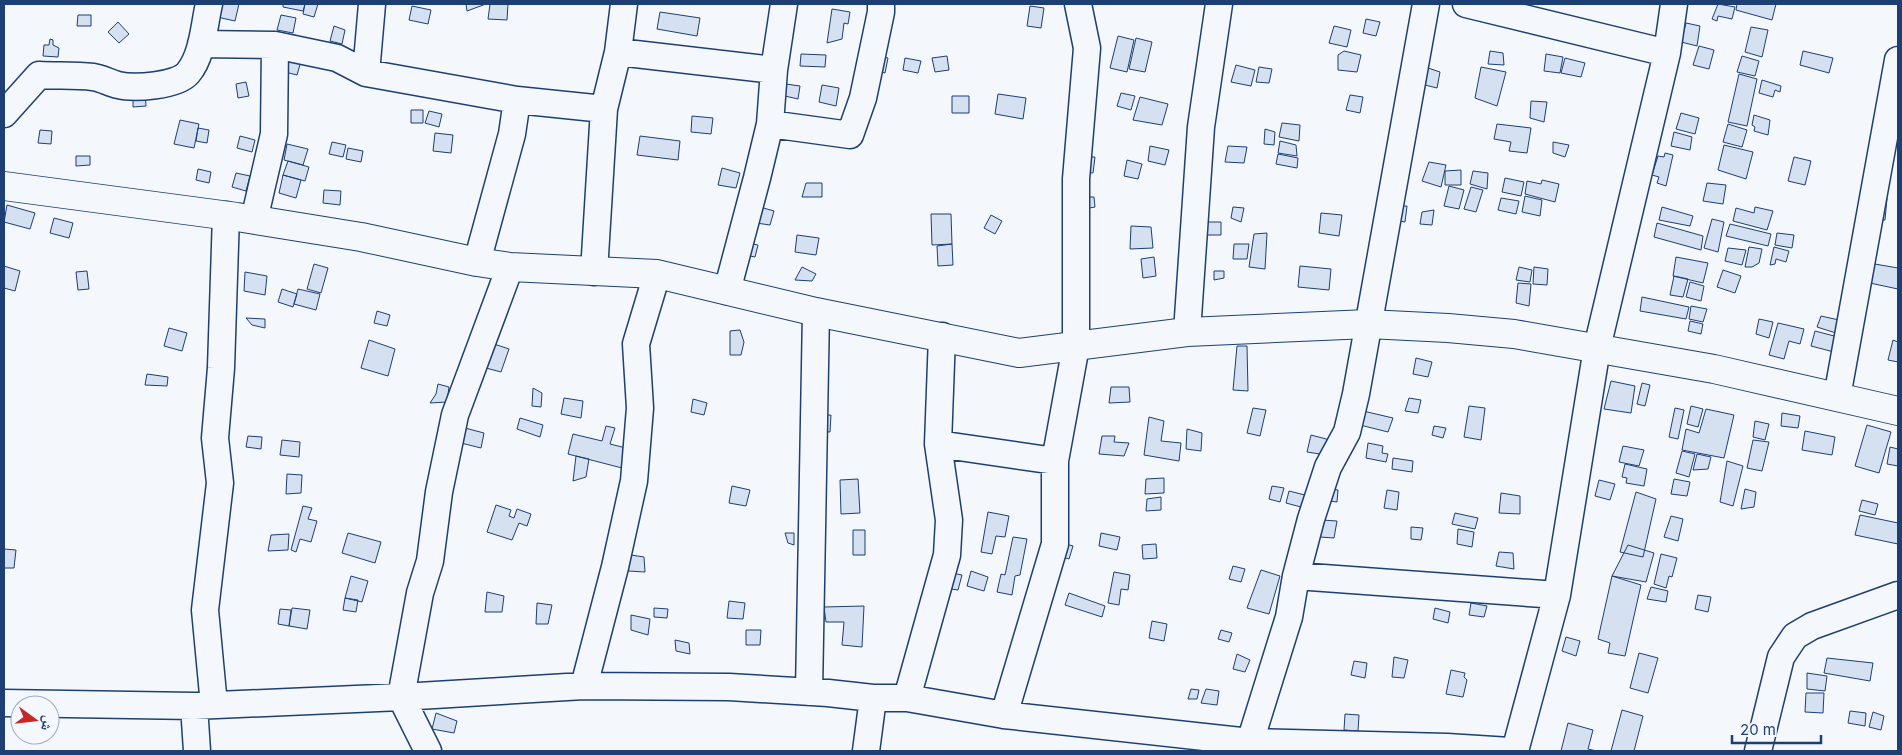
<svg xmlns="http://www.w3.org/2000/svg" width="1902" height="755" viewBox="0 0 1902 755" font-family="Inter,'Noto Naskh Arabic',sans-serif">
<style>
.building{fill:#d5e0f0;stroke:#1d3f73}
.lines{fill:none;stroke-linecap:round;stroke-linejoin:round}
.street-casing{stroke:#1d3f73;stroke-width:29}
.secondary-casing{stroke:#1d3f73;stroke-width:30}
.street{stroke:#f4f7fb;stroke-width:26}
.secondary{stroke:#f4f7fb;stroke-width:28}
</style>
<rect width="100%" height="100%" fill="#f4f7fb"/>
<path class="building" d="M 221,4 L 239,4 L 235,21 L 217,17 Z
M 283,4 L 305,4 L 303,11 L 283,7 Z
M 305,4 L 318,4 L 314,17 L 303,14 Z
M 466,4 L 486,4 L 467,11 Z
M 490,4 L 508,4 L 507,20 L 488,19 Z
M 1718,4 L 1735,7 L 1732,19 L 1718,16 L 1717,21 L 1712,19 Z
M 1737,4 L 1776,4 L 1772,20 L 1736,10 Z
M 412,6 L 431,10 L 428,24 L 409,20 Z
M 1030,6 L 1044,8 L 1041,28 L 1027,26 Z
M 832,9 L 850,12 L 848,24 L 844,23 L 842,39 L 827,43 Z
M 660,12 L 700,18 L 697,36 L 657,29 Z
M 78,15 L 91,15 L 91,26 L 77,26 Z
M 281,15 L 296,18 L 293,33 L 277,30 Z
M 1366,19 L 1380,22 L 1376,36 L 1363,33 Z
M 118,22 L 129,34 L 119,43 L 108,32 Z
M 1686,23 L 1700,26 L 1697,46 L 1681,42 Z
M 334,26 L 345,30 L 342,44 L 330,41 Z
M 1334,26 L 1351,30 L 1347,47 L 1329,43 Z
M 1751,27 L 1768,30 L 1762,57 L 1745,52 Z
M 1118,36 L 1134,40 L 1127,72 L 1110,68 Z
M 1136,38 L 1152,42 L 1145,72 L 1129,69 Z
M 50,39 L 53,40 L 53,45 L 59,48 L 58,57 L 43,56 L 44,45 L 49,45 Z
M 1699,46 L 1714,50 L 1709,69 L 1693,65 Z
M 1344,51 L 1361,55 L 1357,72 L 1338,70 L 1338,55 Z
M 1490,51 L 1503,53 L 1504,65 L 1488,64 Z
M 1803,51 L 1833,58 L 1829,73 L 1800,65 Z
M 801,54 L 826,55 L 825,67 L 800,66 Z
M 1546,54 L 1563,57 L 1560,73 L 1544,71 Z
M 880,56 L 888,58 L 885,73 L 877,71 Z
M 947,56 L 949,70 L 935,72 L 932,58 Z
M 1742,56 L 1759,61 L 1755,76 L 1737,72 Z
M 288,58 L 301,61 L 297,75 L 285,72 Z
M 905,58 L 921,61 L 918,73 L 903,70 Z
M 1565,58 L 1585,63 L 1581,77 L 1561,73 Z
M 1236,65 L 1255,70 L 1251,86 L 1231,82 Z
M 1259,67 L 1272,69 L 1269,83 L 1256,82 Z
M 1481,67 L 1506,72 L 1497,106 L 1475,98 Z
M 1428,68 L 1440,72 L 1437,88 L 1425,85 Z
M 1739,74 L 1757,79 L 1747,126 L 1728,122 Z
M 1762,80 L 1781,86 L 1780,92 L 1775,90 L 1773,97 L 1759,93 Z
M 246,82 L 249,96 L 238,98 L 236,84 Z
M 786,84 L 800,86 L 798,99 L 785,96 Z
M 822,85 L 839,88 L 836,106 L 819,102 Z
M 133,91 L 145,91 L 146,106 L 133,107 Z
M 1121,93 L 1135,96 L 1131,110 L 1117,106 Z
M 998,94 L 1026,98 L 1023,119 L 995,114 Z
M 1350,95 L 1363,97 L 1360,113 L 1346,110 Z
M 952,96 L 969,96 L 969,113 L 952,113 Z
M 1140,97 L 1168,104 L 1162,125 L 1133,120 Z
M 1531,101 L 1547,102 L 1544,122 L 1530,118 Z
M 411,110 L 423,110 L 423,123 L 411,123 Z
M 429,111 L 442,114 L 439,127 L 425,123 Z
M 1681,113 L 1699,118 L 1695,134 L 1676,129 Z
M 1754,115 L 1770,120 L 1768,135 L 1754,131 L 1755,127 L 1752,125 Z
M 692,116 L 713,118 L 711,134 L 691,132 Z
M 180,120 L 199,124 L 194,148 L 174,144 Z
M 1282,123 L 1300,125 L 1299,141 L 1279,137 Z
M 1497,124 L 1531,128 L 1527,153 L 1509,151 L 1511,142 L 1494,139 Z
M 1728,124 L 1747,130 L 1742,147 L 1723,142 Z
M 198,128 L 209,130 L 207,143 L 196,141 Z
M 1265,129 L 1275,132 L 1274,145 L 1264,144 Z
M 40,130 L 52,131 L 51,144 L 38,143 Z
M 1674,132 L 1692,137 L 1690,150 L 1671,146 Z
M 435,133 L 453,135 L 451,153 L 433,151 Z
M 240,136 L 255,140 L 252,152 L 237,148 Z
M 640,136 L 680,141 L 678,160 L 637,155 Z
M 1280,141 L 1296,145 L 1297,156 L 1278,153 Z
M 332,142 L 346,145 L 343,157 L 329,154 Z
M 1553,142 L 1569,145 L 1565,157 L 1553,153 Z
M 287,144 L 308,149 L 303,165 L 284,160 Z
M 1724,145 L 1753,152 L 1746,179 L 1718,170 Z
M 1150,146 L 1169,150 L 1165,165 L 1148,161 Z
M 1228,146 L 1247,147 L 1244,163 L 1225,162 Z
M 348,148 L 363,151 L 361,162 L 346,159 Z
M 1665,153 L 1673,155 L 1666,186 L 1657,183 L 1659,177 L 1652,175 L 1658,156 L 1664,157 Z
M 1278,154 L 1298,158 L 1297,168 L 1276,164 Z
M 76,156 L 90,156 L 90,165 L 76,166 Z
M 1083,157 L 1095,157 L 1093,173 L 1082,172 Z
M 1794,157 L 1811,161 L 1805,185 L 1788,181 Z
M 1127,160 L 1142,164 L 1138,179 L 1124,176 Z
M 288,161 L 309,167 L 305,181 L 283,175 Z
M 1429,162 L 1446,165 L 1441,187 L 1422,181 Z
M 722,168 L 740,173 L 736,188 L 718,185 Z
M 198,169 L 211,172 L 209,183 L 196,180 Z
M 1461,170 L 1461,185 L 1445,185 L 1445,171 Z
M 1473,171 L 1488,173 L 1487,189 L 1470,184 Z
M 236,173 L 250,176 L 246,191 L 232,187 Z
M 283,175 L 301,180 L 296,198 L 279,193 Z
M 1505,178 L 1524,182 L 1521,196 L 1502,192 Z
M 1542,180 L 1559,184 L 1555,202 L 1525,194 L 1527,181 L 1541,184 Z
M 806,183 L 822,183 L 822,197 L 802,197 Z
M 1707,183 L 1726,185 L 1723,204 L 1703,201 Z
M 1449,186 L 1464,190 L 1459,209 L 1444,206 Z
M 1471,187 L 1483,190 L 1476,212 L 1464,209 Z
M 324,190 L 341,191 L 340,205 L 323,203 Z
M 1525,196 L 1542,200 L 1540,216 L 1522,212 Z
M 1082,197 L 1094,197 L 1095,207 L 1084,209 Z
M 1878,197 L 1887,198 L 1885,220 L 1876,221 Z
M 1501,198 L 1519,201 L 1516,214 L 1498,210 Z
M 7,205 L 35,213 L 30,229 L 4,222 Z
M 1394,206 L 1407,206 L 1405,222 L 1394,220 Z
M 760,207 L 774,211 L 770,225 L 756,223 Z
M 1233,207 L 1244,208 L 1241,222 L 1231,218 Z
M 1662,207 L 1693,216 L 1690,226 L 1659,220 Z
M 1755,207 L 1773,211 L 1767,230 L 1733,221 L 1736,208 L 1754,213 Z
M 1434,210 L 1432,225 L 1420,224 L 1422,212 Z
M 1321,213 L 1342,215 L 1339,236 L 1319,233 Z
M 931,214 L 951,214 L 952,244 L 932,245 Z
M 991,215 L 1002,221 L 995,234 L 984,228 Z
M 54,218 L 73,223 L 69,238 L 50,233 Z
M 1712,219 L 1724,222 L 1718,252 L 1704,248 Z
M 1205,222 L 1221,222 L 1221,235 L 1206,235 Z
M 1657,223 L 1703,236 L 1701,250 L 1654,237 Z
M 1730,224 L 1771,234 L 1768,246 L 1726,236 Z
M 1131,226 L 1151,227 L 1153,248 L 1130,249 Z
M 1267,233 L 1265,269 L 1249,267 L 1254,234 Z
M 1777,233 L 1794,235 L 1792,248 L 1775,245 Z
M 797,235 L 819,238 L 816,255 L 795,252 Z
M 747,243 L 758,245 L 755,257 L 745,255 Z
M 952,244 L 953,265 L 938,266 L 937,246 Z
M 1234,244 L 1249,244 L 1247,259 L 1233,259 Z
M 1749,247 L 1762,249 L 1759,263 L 1752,267 L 1745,267 Z
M 1774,247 L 1789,251 L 1786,262 L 1776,259 L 1775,264 L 1770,265 Z
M 1728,248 L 1746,250 L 1742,265 L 1725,261 Z
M 1154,257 L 1156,276 L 1143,278 L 1141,259 Z
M 1676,257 L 1708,263 L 1703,283 L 1673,276 Z
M 1869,263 L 1898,268 L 1898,289 L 1865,282 Z
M 314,264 L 328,268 L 321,293 L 307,289 Z
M 4,266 L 20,271 L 15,291 L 4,288 Z
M 1300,266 L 1331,269 L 1329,290 L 1298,287 Z
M 802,267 L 816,274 L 812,281 L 795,280 Z
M 1519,267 L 1532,270 L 1530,282 L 1516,280 Z
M 1534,267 L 1548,269 L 1547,285 L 1533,284 Z
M 1723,270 L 1741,276 L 1735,293 L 1717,287 Z
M 87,271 L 89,289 L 78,290 L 76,272 Z
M 1214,271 L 1224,271 L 1224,278 L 1214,280 Z
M 245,272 L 267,276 L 265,295 L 244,291 Z
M 1674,276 L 1688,279 L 1683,297 L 1670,295 Z
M 1690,282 L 1704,286 L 1701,301 L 1686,297 Z
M 1518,283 L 1531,284 L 1529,306 L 1516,303 Z
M 282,289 L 297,294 L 293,307 L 278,302 Z
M 298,289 L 320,294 L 316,310 L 294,304 Z
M 1642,297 L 1689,307 L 1686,319 L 1640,311 Z
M 1691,306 L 1707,309 L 1703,322 L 1689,319 Z
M 377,311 L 390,315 L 387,326 L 374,323 Z
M 1821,316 L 1839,320 L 1836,333 L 1817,327 Z
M 246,318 L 265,319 L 265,328 L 252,325 Z
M 1759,319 L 1773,322 L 1769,338 L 1756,334 Z
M 1690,321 L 1703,324 L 1701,334 L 1688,331 Z
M 1778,323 L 1804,329 L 1800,344 L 1789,341 L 1784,359 L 1769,355 Z
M 169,328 L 187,333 L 182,351 L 164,346 Z
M 740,330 L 744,342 L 741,355 L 730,355 L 730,331 Z
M 1815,331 L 1838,337 L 1834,352 L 1811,346 Z
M 369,340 L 395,349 L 388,376 L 361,368 Z
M 1893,340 L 1898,342 L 1898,362 L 1888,360 Z
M 494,344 L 509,349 L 501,372 L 486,368 Z
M 1237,346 L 1247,346 L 1248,391 L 1233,390 Z
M 1416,358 L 1432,362 L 1428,377 L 1413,374 Z
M 147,374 L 168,377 L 167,386 L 145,385 Z
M 1611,381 L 1635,386 L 1631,413 L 1604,409 Z
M 1642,383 L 1650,385 L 1645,406 L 1637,404 Z
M 438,384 L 449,387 L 447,402 L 430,403 L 436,394 Z
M 1111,387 L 1129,387 L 1130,402 L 1109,403 Z
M 533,388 L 542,393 L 541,407 L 532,406 Z
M 564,398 L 583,401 L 581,418 L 561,414 Z
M 1409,398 L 1421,400 L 1418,413 L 1405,411 Z
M 693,399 L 707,403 L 704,415 L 691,412 Z
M 1469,406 L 1485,408 L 1481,440 L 1464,437 Z
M 1691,406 L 1703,409 L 1698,427 L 1687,424 Z
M 1253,408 L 1266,410 L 1260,436 L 1247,433 Z
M 1675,408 L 1684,410 L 1678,439 L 1669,437 Z
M 1706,409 L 1734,415 L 1724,458 L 1682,450 L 1686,429 L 1699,433 Z
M 1363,411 L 1393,418 L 1388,432 L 1360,425 Z
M 1782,413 L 1800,416 L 1798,428 L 1781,426 Z
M 831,415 L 830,432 L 814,431 L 814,416 Z
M 1149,417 L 1164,421 L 1161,441 L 1181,443 L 1179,461 L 1144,455 Z
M 520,418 L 543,425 L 540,437 L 517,429 Z
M 1755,421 L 1769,424 L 1765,440 L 1753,437 Z
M 1867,425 L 1891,432 L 1879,473 L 1855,466 Z
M 606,426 L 615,428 L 610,444 L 626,448 L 622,468 L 568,454 L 573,434 L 602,441 Z
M 1434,426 L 1446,428 L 1443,438 L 1432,435 Z
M 465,428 L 484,433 L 481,448 L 461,443 Z
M 1187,429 L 1202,433 L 1201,451 L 1186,449 Z
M 1805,431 L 1835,437 L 1832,455 L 1802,450 Z
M 1311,435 L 1330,440 L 1326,455 L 1307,452 Z
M 248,436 L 262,437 L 261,449 L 246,447 Z
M 1102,436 L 1115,436 L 1114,442 L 1129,443 L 1124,456 L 1099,454 Z
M 282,440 L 300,442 L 299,457 L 280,455 Z
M 1753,440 L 1769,442 L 1762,471 L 1747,468 Z
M 1368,443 L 1383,446 L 1382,453 L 1388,454 L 1386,462 L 1366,458 Z
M 1623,446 L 1644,450 L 1639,466 L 1619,462 Z
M 1890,447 L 1898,449 L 1898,466 L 1887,464 Z
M 1682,451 L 1695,454 L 1689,477 L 1676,473 Z
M 1697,454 L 1711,457 L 1708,469 L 1693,470 Z
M 576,456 L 589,459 L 586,477 L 573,481 Z
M 1393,458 L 1413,461 L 1412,472 L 1392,469 Z
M 1727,461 L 1743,466 L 1733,506 L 1720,502 Z
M 1625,464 L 1647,469 L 1644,486 L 1626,483 L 1627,478 L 1622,477 Z
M 287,474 L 302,475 L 301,493 L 286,494 Z
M 1164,478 L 1164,493 L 1145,494 L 1146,479 Z
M 858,479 L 860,513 L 841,514 L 840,480 Z
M 1674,479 L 1690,482 L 1687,496 L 1671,494 Z
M 1599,480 L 1615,484 L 1610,500 L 1595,496 Z
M 732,486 L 750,490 L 746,506 L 729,503 Z
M 1272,486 L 1284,488 L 1280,502 L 1269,499 Z
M 1325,488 L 1338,490 L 1337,502 L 1323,500 Z
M 1745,489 L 1756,492 L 1754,507 L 1741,509 Z
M 1387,490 L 1399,492 L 1397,510 L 1384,508 Z
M 1289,491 L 1305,495 L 1301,507 L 1286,503 Z
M 1636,492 L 1656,499 L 1643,557 L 1620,552 Z
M 1501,493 L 1520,496 L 1520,514 L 1499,513 Z
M 1161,497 L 1161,510 L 1146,511 L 1147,499 Z
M 1862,500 L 1878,504 L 1875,515 L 1859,511 Z
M 496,505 L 511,510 L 509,516 L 514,518 L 517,509 L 531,514 L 527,526 L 519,523 L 512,540 L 487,532 Z
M 303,506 L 312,508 L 308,519 L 317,521 L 311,542 L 300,539 L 296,552 L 291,550 Z
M 988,512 L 1009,516 L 1005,537 L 996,536 L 992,554 L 981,552 Z
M 1455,513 L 1478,518 L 1475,529 L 1452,524 Z
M 1860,515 L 1898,523 L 1898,544 L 1855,535 Z
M 1671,516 L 1683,519 L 1678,541 L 1664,537 Z
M 1322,520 L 1337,521 L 1334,538 L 1320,537 Z
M 1411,527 L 1423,528 L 1421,540 L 1411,539 Z
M 1458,529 L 1474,532 L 1472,547 L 1457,544 Z
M 853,530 L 865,530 L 865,555 L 853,555 Z
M 348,533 L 381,542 L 375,563 L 342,553 Z
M 785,533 L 794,533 L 794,545 L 788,543 Z
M 1101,533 L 1120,537 L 1117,550 L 1099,546 Z
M 289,534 L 288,550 L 268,551 L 271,535 Z
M 1013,537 L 1027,539 L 1020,575 L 1015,576 L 1012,595 L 997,592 L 1001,574 L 1005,575 Z
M 1059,542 L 1073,546 L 1069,559 L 1056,555 Z
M 1156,544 L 1157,558 L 1143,559 L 1142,545 Z
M 1628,545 L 1654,553 L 1646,582 L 1612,576 Z
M 4,549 L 16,550 L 14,568 L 4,568 Z
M 1499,552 L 1513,553 L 1514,569 L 1496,566 Z
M 1661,554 L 1677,558 L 1672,577 L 1669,576 L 1666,588 L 1654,584 Z
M 631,555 L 644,557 L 645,572 L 628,571 Z
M 1233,566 L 1245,569 L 1241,582 L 1229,579 Z
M 1261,570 L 1280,576 L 1269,614 L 1247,608 Z
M 971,571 L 988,577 L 984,591 L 967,586 Z
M 947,572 L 962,575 L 958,590 L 944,588 Z
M 1114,572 L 1130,575 L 1128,590 L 1121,589 L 1119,605 L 1108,603 Z
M 351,576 L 368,581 L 362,602 L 345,598 Z
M 1612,576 L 1641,585 L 1625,656 L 1608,653 L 1610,643 L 1598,639 Z
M 1651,587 L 1668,591 L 1666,602 L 1647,599 Z
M 487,592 L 504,596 L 502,612 L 485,612 Z
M 1069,593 L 1105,606 L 1102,617 L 1065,605 Z
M 1698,595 L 1711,597 L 1708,612 L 1695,609 Z
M 345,598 L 358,600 L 356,612 L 343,610 Z
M 729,601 L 745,603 L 743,619 L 727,618 Z
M 537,603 L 552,605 L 548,624 L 536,624 Z
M 1471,603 L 1487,606 L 1484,617 L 1469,615 Z
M 864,606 L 862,647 L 842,645 L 844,622 L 826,622 L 824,607 Z
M 292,608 L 310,610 L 307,629 L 289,626 Z
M 654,608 L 668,609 L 667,618 L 654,617 Z
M 1435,608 L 1450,612 L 1448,623 L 1433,619 Z
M 280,609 L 291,610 L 289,626 L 278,624 Z
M 631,615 L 650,619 L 648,635 L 631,630 Z
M 1152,621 L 1167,624 L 1164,641 L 1149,638 Z
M 746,630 L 761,630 L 760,645 L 746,645 Z
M 1221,630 L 1232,633 L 1229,642 L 1218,639 Z
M 1566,637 L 1580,641 L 1576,656 L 1562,651 Z
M 675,640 L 689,643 L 690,654 L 676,651 Z
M 1639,653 L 1658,658 L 1648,693 L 1630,688 Z
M 1237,654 L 1250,660 L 1245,672 L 1233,669 Z
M 1394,657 L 1408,660 L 1404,678 L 1392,677 Z
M 1827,658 L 1873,663 L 1870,681 L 1824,673 Z
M 1354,661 L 1367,663 L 1365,678 L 1351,675 Z
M 1451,670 L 1465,673 L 1464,677 L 1467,680 L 1463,697 L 1446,694 Z
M 1807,673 L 1827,676 L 1825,691 L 1807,689 Z
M 1191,689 L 1199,690 L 1197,699 L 1188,699 Z
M 1206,689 L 1219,691 L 1217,705 L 1201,703 Z
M 1806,693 L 1824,693 L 1823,713 L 1805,712 Z
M 1622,710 L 1643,716 L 1634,751 L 1611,751 Z
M 1850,711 L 1866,713 L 1865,726 L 1848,723 Z
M 1873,712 L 1884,716 L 1881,730 L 1869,727 Z
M 436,713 L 457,721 L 454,733 L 432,729 Z
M 1345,714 L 1359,715 L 1358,731 L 1344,730 Z
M 1568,723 L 1593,730 L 1588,749 L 1597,751 L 1561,751 Z"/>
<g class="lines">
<g class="street-casing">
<path id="street" d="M 1466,4 L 1667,53
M 201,44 L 275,45 L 337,58 L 366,73 L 517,100 L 604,109
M 618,52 L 774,70
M 366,73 L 372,4
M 4,114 L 39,75 C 57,76 75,75 93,77 C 101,78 110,83 118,85 C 134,89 177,86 188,73 C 203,55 204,25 209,4
M 770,124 L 850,135 L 863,98 L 881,12 L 881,4
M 254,220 L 274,134 L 275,45
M 477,262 L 512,134 L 517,100
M 594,272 L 604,109 L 618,52 L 624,4
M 727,291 L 757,178 L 770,124 L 774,70 L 784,4
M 1187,332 L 1201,127 L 1219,4
M 1837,397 L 1898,60
M 938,444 L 1055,461
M 1296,576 L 1557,595
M 584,686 L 615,567 L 634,481 L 640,408 L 636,344 L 657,274
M 809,692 L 816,312
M 907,698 L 947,555 L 949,520 L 938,444 L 942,336
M 4,703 L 194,706 L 401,697 L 584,686 L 729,687 L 828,693 L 873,698 L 907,698 L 1004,715 L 1250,742 L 1447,747 L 1510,751
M 214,705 L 205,610 L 220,483 L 215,438 L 221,368 L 226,215
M 194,706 L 197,751
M 1004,715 L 1055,544 L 1055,461 L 1076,346 L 1076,179 L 1087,48 L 1078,4
M 1250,742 L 1289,617 L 1296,576 L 1311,519 L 1328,467 L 1347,432 L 1356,394 L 1426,4
M 428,751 L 401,697 L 420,593 L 430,561 L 439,492 L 455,415 L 510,267
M 866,751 L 873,698
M 1515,751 L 1557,595 L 1597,348 L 1667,53 L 1674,4
M 1758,751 L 1781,657 L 1795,636 L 1812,626 L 1898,595"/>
</g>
<g class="secondary-casing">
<path id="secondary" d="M 4,186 L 237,217 L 361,237 L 477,262 L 510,267 L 657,274 L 816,312 L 1019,353 L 1187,332 L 1368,324 L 1448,328 L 1514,334 L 1714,369 L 1898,411"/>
</g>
<use href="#street" class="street"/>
<use href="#secondary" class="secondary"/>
</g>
<rect width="1902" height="755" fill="none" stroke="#1d3f73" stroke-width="10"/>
<g transform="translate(35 720) rotate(105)"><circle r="24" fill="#f4f7fb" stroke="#9eadc5"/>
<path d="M0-4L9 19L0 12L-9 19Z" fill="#c62828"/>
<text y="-8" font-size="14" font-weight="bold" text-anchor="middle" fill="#1d3f73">ش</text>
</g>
<path d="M1732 735v8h89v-8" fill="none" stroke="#1d3f73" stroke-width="2.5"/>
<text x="1740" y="735" font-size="15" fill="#1d3f73" stroke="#f4f7fb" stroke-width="4" paint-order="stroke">20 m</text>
</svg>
